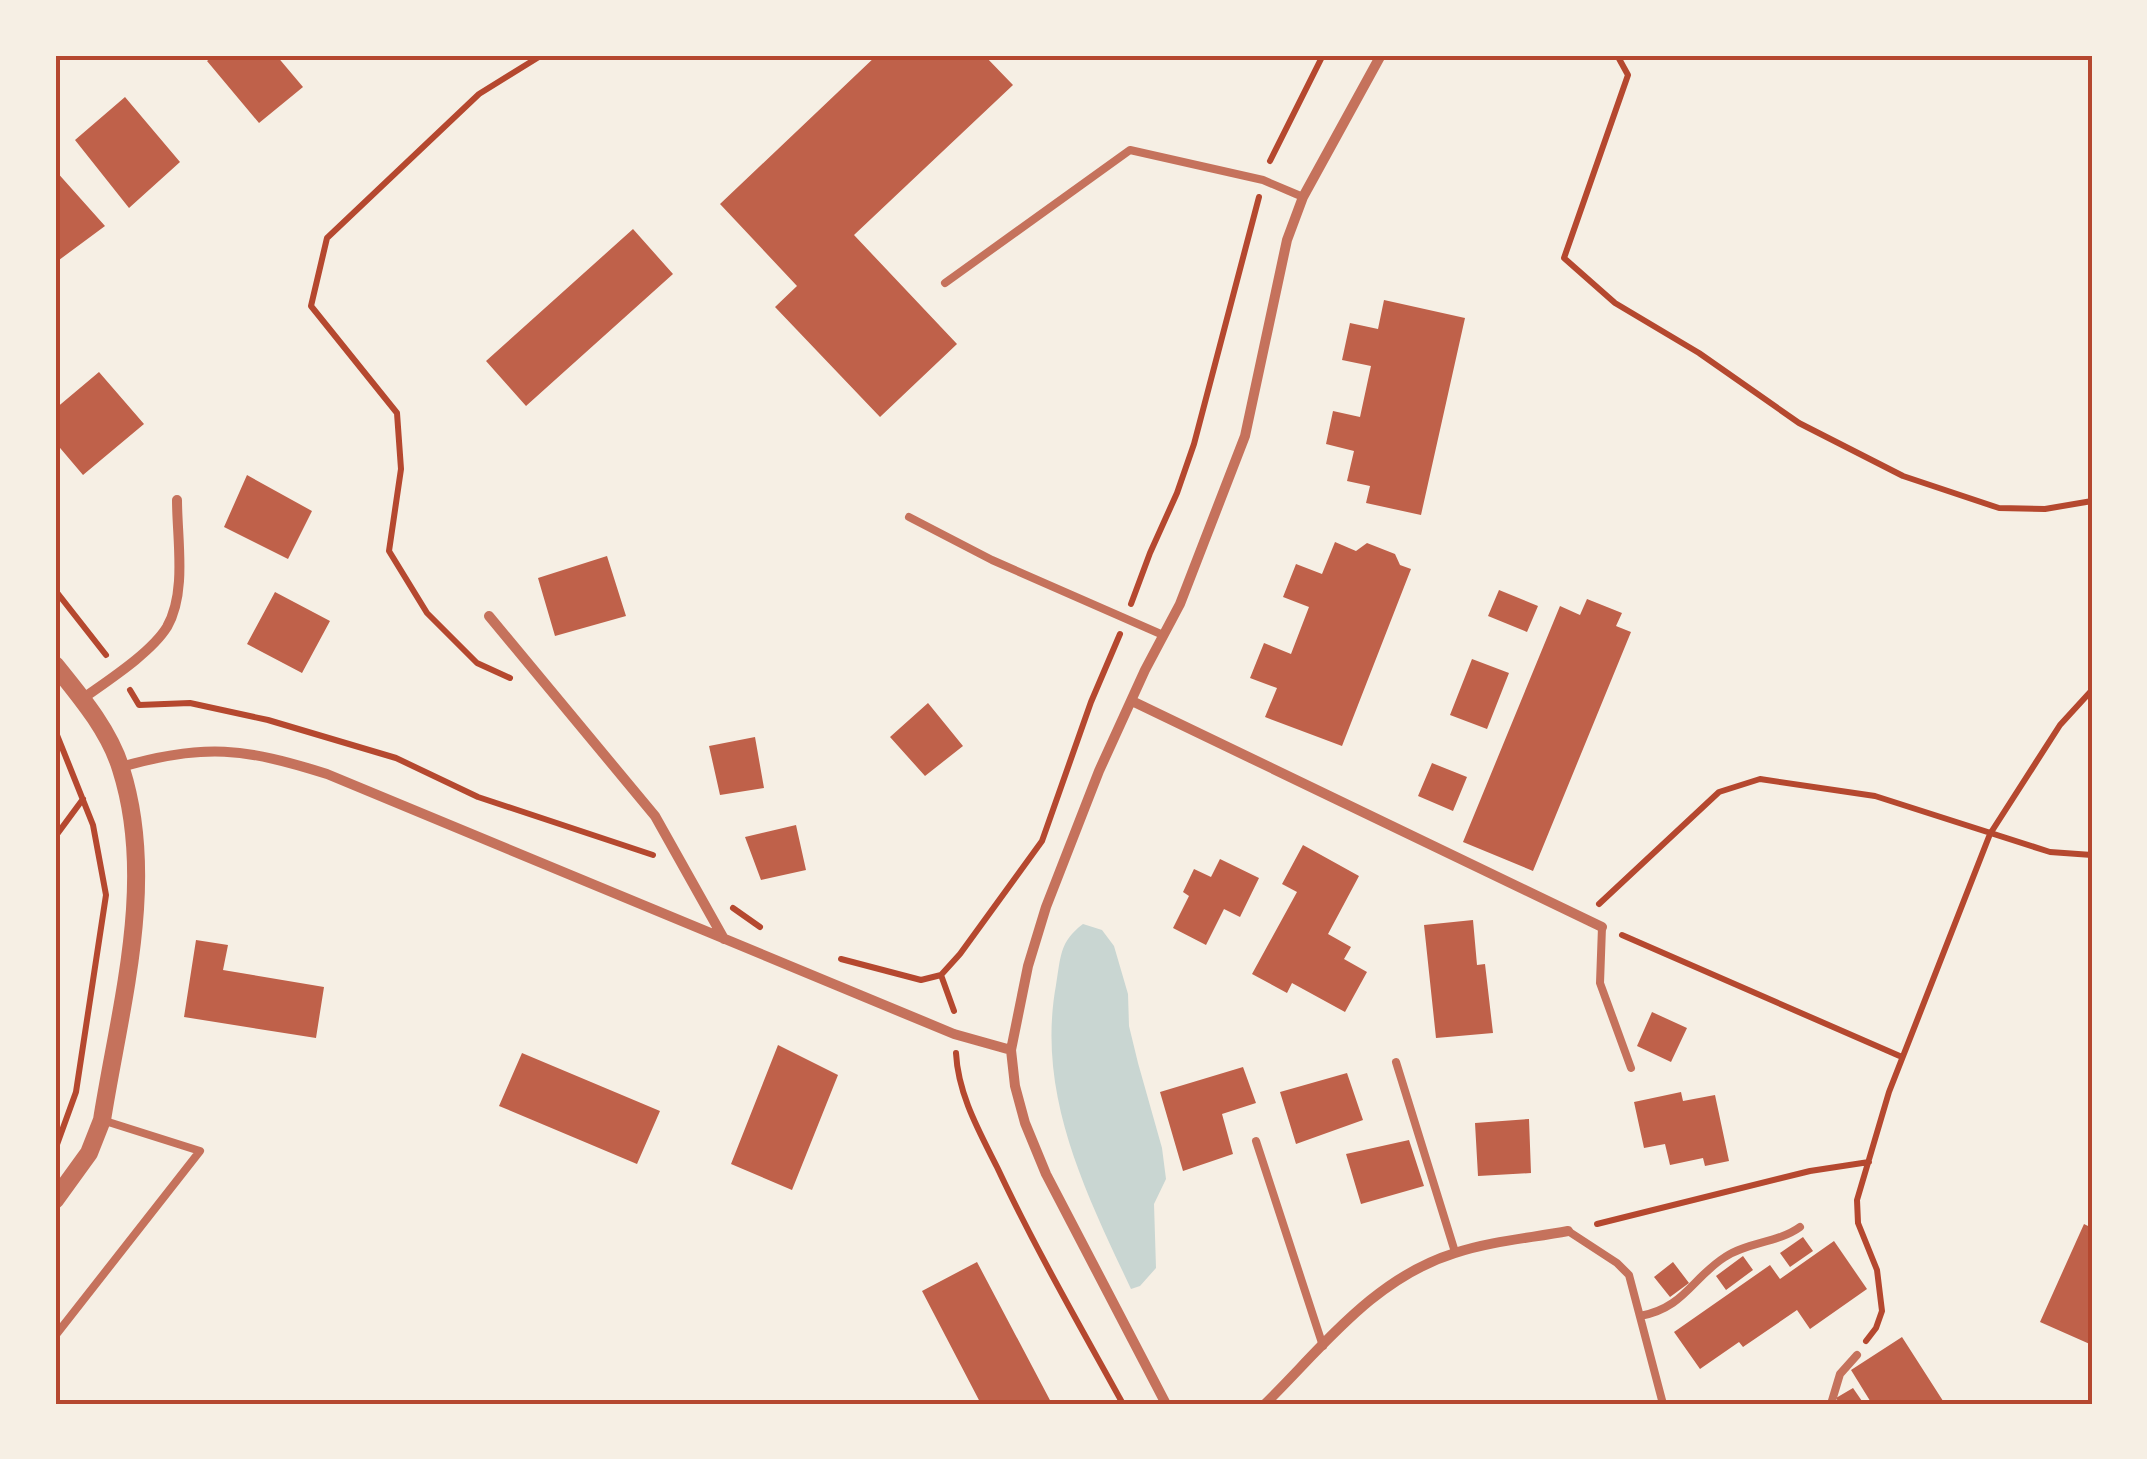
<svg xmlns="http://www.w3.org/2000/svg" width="2147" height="1459" viewBox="0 0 2147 1459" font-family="Karla,sans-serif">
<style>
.water{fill:#c9d6d2}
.building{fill:#bf614a}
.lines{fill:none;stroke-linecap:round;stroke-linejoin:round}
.path{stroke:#b5482f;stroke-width:6}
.service{stroke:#c5725c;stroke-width:8}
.minor{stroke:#c5725c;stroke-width:10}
.tertiary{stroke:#c5725c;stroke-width:18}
.neatline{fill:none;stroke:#b5482f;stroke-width:4}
</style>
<rect width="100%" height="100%" fill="#f6efe4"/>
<path class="water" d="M 1083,924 L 1102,930 L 1114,946 L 1128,994 L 1129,1026 L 1138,1063 L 1162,1148 L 1166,1179 L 1154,1204 L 1156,1268 L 1140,1286 L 1131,1289 C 1086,1193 1036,1095 1056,985 C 1061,957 1059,942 1083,924 Z"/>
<path class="building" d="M 215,55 L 276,55 L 303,87 L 259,123 L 207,61 Z
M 877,55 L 984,55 L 1013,85 L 854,235 L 957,344 L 880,417 L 775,307 L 797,286 L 720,204 Z
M 125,97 L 180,162 L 129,208 L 75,140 Z
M 55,170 L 105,226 L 55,263 Z
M 633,229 L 673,274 L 526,406 L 486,361 Z
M 1384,300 L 1465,318 L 1421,515 L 1366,503 L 1370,486 L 1347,481 L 1354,451 L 1326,444 L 1333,411 L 1360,417 L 1371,366 L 1342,360 L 1350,323 L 1378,329 Z
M 99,372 L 144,424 L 83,475 L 55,442 L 55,409 Z
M 247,475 L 312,511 L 288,559 L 224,527 Z
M 1335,542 L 1356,551 L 1367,543 L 1395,554 L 1400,565 L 1411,569 L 1342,746 L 1265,717 L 1277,688 L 1250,678 L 1264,643 L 1291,654 L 1309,607 L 1283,597 L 1296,564 L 1322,574 Z
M 607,556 L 626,616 L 555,636 L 538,578 Z
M 1499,590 L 1538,606 L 1527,632 L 1488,616 Z
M 275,592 L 330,621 L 302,673 L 247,644 Z
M 1587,599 L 1622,613 L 1616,626 L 1631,632 L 1533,871 L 1463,842 L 1560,606 L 1580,615 Z
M 1472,659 L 1509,673 L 1487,729 L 1450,715 Z
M 928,703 L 963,746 L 925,776 L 890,737 Z
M 755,737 L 764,788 L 720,795 L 709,746 Z
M 1432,763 L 1467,777 L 1453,811 L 1418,796 Z
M 796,825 L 806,870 L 761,880 L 745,837 Z
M 1303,845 L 1359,876 L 1328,934 L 1351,947 L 1344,959 L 1367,972 L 1345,1012 L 1292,983 L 1287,993 L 1252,974 L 1297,892 L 1282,884 Z
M 1220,859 L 1259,878 L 1240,917 L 1224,909 L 1206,945 L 1173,928 L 1189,896 L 1183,892 L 1194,869 L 1211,877 Z
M 1473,920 L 1477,965 L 1485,964 L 1493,1033 L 1436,1038 L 1424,925 Z
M 196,940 L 228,945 L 223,970 L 324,987 L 316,1038 L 184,1017 Z
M 1652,1012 L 1687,1028 L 1671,1062 L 1637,1046 Z
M 778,1045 L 838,1075 L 792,1190 L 731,1164 Z
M 522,1053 L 660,1111 L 637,1164 L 499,1106 Z
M 1243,1067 L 1256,1103 L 1222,1114 L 1233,1154 L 1183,1171 L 1160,1092 Z
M 1347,1073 L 1363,1120 L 1296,1144 L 1280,1092 Z
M 1681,1092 L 1683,1101 L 1715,1095 L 1729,1161 L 1705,1166 L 1703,1158 L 1670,1165 L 1665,1144 L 1644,1148 L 1634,1102 Z
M 1529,1119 L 1531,1173 L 1478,1176 L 1475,1123 Z
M 1409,1140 L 1424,1186 L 1361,1204 L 1346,1154 Z
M 2084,1224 L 2092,1228 L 2092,1345 L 2040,1322 Z
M 1803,1237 L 1813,1251 L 1790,1267 L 1780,1253 Z
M 1834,1241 L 1867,1289 L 1810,1329 L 1797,1310 L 1743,1347 L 1739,1342 L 1700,1369 L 1674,1332 L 1770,1265 L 1780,1279 Z
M 1743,1256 L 1753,1270 L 1726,1290 L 1716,1276 Z
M 977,1262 L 1052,1404 L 981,1404 L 922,1291 Z
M 1673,1262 L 1689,1283 L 1670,1297 L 1654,1277 Z
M 1902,1337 L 1945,1404 L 1872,1404 L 1851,1370 Z
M 1853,1388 L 1864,1404 L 1840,1404 L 1836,1398 Z"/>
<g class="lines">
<path class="path" d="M 1617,55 L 1628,75 L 1564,258 L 1615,303 L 1699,353 L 1799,423 L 1903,476 L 1999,508 L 2045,509 L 2092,501
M 1270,161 L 1323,55
M 55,590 L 106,655
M 1131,604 L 1150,553 L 1177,493 L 1194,444 L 1259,197
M 510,678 L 477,663 L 427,613 L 389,551 L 401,469 L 397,413 L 311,306 L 327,238 L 479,94 L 542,55
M 130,690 L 139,705 L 190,703 L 268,720 L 396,758 L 478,797 L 653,855
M 55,730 L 93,825 L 106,895 L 76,1092 L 55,1150
M 55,837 L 83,799
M 1599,904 L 1719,792 L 1760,779 L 1875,796 L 2050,852 L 2092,855
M 733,908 L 760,927
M 1622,935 L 1902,1057
M 841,959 L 921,980 L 941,975 L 960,954 L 1042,841 L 1091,702 L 1120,634
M 941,975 L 954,1011
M 956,1053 C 958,1094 979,1131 997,1167 C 1035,1248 1080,1326 1123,1404
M 1597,1224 L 1810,1171 L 1869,1162
M 1866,1341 L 1876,1328 L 1882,1311 L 1877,1270 L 1858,1223 L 1857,1200 L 1889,1092 L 1990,834 L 2060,725 L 2092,690"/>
<path class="service" d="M 945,283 L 1130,150 L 1263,180 L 1303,197
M 909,517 L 992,560 L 1163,635
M 1602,927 L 1600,983 L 1631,1068
M 1396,1062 L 1455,1252
M 1256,1141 L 1323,1346
M 1568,1231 L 1617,1263 L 1629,1275 L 1663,1404
M 1640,1316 C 1684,1308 1692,1278 1725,1257 C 1747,1242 1778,1243 1800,1227
M 55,1336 L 200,1151 L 102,1120
M 1831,1404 L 1840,1374 L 1857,1355"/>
<path class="minor" d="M 489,616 L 655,816 L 724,939
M 82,699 C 107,681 151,653 167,627 C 187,592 177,539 177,500
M 1132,701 L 1602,927
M 121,767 C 204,743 245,748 327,774 L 954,1034 L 1011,1050
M 1166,1404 L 1046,1174 L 1025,1123 L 1015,1086 L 1011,1050 L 1028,966 L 1046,907 L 1099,771 L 1145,670 L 1180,604 L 1245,436 L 1287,240 L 1303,197 L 1381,55
M 1265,1404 C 1323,1347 1374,1278 1455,1253 C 1491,1241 1531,1238 1568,1231"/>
<path class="tertiary" d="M 55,665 C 80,696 109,730 121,769 C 157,882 120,1006 102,1120 L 89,1153 L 55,1200"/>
</g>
<rect width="2147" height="1459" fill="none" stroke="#f6efe4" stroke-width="115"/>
<rect x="58" y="58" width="2032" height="1344" class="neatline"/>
</svg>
